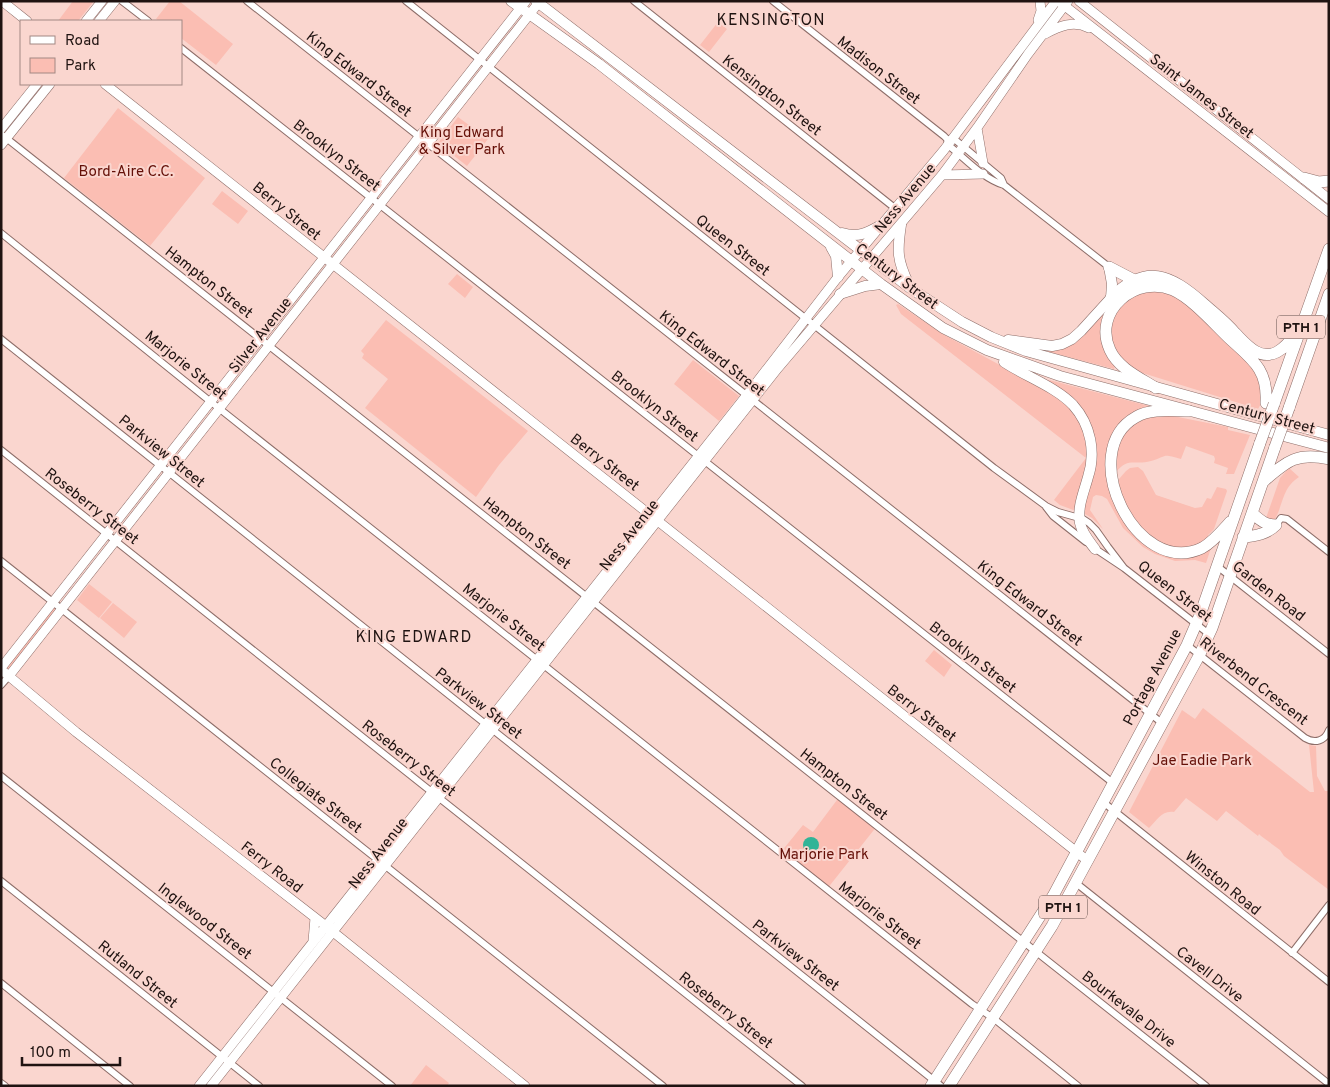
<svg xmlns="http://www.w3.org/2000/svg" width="1330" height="1087" viewBox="0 0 1330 1087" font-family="Overpass,sans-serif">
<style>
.green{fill:#fbbeb3}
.water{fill:#32b497}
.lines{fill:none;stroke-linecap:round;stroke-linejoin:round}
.street-casing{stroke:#8e6e69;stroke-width:8}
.secondary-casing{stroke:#8e6e69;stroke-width:10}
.primary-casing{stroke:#8e6e69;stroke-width:11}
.highway-casing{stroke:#8e6e69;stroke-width:12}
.street{stroke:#fff;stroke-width:6}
.secondary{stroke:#fff;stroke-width:9}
.primary{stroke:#fff;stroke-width:10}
.highway{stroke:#fff;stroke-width:11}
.highway-bridge-casing{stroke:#8e6e69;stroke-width:12;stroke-linecap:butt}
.highway-bridge{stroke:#fff;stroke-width:11}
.labels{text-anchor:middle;stroke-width:4;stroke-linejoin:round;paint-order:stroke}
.shield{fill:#fad6cf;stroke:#614e4a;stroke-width:1}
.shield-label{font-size:14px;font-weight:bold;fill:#1f1311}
.street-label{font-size:15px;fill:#1f1311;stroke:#fad6cf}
.park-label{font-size:15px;fill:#651008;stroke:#fad6cf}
.neighbourhood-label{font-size:16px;letter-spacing:1px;fill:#1f1311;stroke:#fad6cf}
</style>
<rect width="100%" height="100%" fill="#fad6cf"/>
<path class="green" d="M 73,1 L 94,1 L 78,21 L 58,21 Z
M 170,1 L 179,1 L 233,44 L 216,65 L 181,38 L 181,21 L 159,21 L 156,19 Z
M 718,22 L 727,29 L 709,52 L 700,45 Z
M 118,108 L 205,178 L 150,246 L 64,178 Z
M 458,117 L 488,139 L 467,166 L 438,143 Z
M 222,191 L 248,211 L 238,224 L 212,204 Z
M 457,274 L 473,287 L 465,298 L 448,284 Z
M 1153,283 L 1107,315 L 1115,366 L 1114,369 L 1042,350 L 1042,349 L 1056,349 L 1108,306 Z
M 1148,289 L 1170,293 L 1186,303 L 1258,370 L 1263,400 L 1258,409 L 1133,370 L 1116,352 L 1110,332 L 1111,322 L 1123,301 Z
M 898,304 L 946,336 L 1039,386 L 1067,404 L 1081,422 L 1089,452 L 1076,511 L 1060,505 L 1054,500 L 1086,458 L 901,314 L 896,305 Z
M 386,320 L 528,431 L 499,465 L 476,497 L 365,408 L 388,379 L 362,358 L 364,354 L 361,351 Z
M 693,360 L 739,396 L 719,421 L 674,384 Z
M 1049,380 L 1149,406 L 1148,409 L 1129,417 L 1109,481 L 1155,547 L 1211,548 L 1206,563 L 1195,560 L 1175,561 L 1155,554 L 1143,547 L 1123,528 L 1107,499 L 1102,496 L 1096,495 L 1093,497 L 1090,510 L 1103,529 L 1092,518 L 1083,513 L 1091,431 L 1047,383 Z
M 1168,415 L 1228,427 L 1228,430 L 1250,435 L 1234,474 L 1226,474 L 1228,468 L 1214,463 L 1215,459 L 1214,456 L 1186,446 L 1181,459 C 1161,453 1168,456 1151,461 C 1134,466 1129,456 1115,473 L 1115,465 L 1122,435 L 1140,418 Z
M 1138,467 L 1143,471 L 1156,495 L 1195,508 L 1202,507 L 1207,498 L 1211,499 L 1217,487 L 1226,489 L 1227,491 L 1214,529 L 1208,535 L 1210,538 L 1203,543 L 1180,549 L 1160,543 L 1132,520 L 1118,485 L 1119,479 L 1126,471 L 1130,468 Z
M 1289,468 L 1299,477 C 1282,488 1284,503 1275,519 L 1270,521 L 1265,521 L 1280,478 Z
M 89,584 L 112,602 L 99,618 L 77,600 Z
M 54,603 L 61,609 L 9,676 L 1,668 Z
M 113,603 L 137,622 L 124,638 L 100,618 Z
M 934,650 L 952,665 L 944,677 L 925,661 Z
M 1203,708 L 1310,792 L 1314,792 L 1309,745 L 1316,746 L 1317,776 L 1325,791 L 1329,791 L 1329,890 L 1284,856 L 1280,850 L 1261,836 L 1259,834 L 1258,836 L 1226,811 L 1217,821 L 1186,798 L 1174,812 C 1162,810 1157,820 1149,828 L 1129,812 L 1182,710 L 1195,719 Z
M 840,796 L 877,826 L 827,889 L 781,852 L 803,825 L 813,832 Z
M 426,1065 L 449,1083 L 447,1086 L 410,1086 Z"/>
<path class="water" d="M803 845a8 8 0 1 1 16 0a8 8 0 1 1-16 0Z"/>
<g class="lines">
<g class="street-casing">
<path id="street" d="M 122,1 L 148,21
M 247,1 L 1162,723
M 406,1 L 994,468 L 1046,506 L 1058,512 L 1083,519 L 1089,523 L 1096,530 L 1108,547 L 1124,568
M 634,1 L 896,209
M 773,1 L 944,136 L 947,139 L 948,145 C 965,158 983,179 1004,185 L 1109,267
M 181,48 L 1113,783
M 1,134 L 1206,1086
M 950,139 L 953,138 L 1001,178 L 1004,185
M 1,233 L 206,398 L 972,1004 L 993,1018 L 1078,1086
M 1,339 L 941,1086
M 1,450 L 802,1086
M 1046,507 L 1053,516 L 1086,542
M 1276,525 L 1281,518 L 1287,519 L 1329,552
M 1094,548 L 1124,568 L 1209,634
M 1,561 L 663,1086
M 1217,566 L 1329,654
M 1187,645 L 1305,738 C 1315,744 1325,741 1329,730
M 1,685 L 9,676
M 1,776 L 392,1086
M 1103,802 L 1329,982
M 1,881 L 259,1086
M 1076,883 L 1329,1084
M 1292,953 L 1329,905
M 1,983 L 130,1086
M 1,1083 L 5,1086"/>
</g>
<g class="secondary-casing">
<path id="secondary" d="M 2,1 L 27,21
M 1079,1 L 1329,199
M 1061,3 L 1329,212
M 1038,20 L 1041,11 L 1040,1
M 86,21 L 102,1
M 99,21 L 115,1
M 1045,34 C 1059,26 1074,20 1089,28
M 105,84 L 1088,861
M 977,128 L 983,163
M 1,129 L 37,84
M 1,145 L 50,84
M 942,175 L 983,174
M 1,668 L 526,1
M 4,672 L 76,732 L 322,923 L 525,1086
M 9,676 L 540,1
M 313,941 L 315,918
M 199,1086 L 746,396 L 838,277 L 944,150 L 1056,1
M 211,1086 L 778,368 L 942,175 L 977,128 L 1028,54 L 1068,1"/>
</g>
<g class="primary-casing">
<path id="primary" d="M 511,1 L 599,64 L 881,284 L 943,328 L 987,350 L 1060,376 L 1329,448
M 536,1 L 910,288 L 962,322 L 991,337 L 1026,351 L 1329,435
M 901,225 C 897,251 897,260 909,285
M 842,233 C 858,238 867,233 881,225
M 831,247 L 836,256 L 838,277
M 840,294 L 865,286 L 881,284
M 1008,340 L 1052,346 L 1062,344 L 1072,339 L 1081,331 L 1111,298 L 1112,284 L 1109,267
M 1004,362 C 1025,376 1056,387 1073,405 C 1091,425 1096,453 1088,477 C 1084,492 1077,507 1080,523 C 1082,533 1089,541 1095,549"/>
</g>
<g class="highway-casing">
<path id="highway" d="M 1304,178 L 1319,182 L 1329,181
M 1109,267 L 1134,280
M 1111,298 C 1146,263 1170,274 1204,304 C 1214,313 1226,322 1235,333 C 1246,344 1259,361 1277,352 C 1287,347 1294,336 1301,327
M 1156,388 C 1140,378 1118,368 1110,350 C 1092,311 1136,274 1173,290 C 1193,299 1214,324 1231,340 C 1253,360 1268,370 1266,403
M 1274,404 L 1329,249
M 1289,408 L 1329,294
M 1189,411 C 1172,411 1151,408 1136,417 C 1075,451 1136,579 1202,548 C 1213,542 1222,531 1230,522
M 1264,481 C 1287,461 1297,452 1329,459
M 1252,513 C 1260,520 1265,525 1276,525
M 1243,537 C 1256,536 1267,534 1276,525
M 931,1086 L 1053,896 L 1187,645 L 1200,615 L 1260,443
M 949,1086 L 1052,926 L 1200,654 L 1212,628 L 1275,447"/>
</g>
<use href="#street" class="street"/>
<use href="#secondary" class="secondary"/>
<use href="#primary" class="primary"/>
<use href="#highway" class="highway"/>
<g class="highway-bridge-casing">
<path id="highway-bridge" d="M 1260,443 L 1274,404
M 1275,447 L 1289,408"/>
</g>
<use href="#highway-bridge" class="highway-bridge"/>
</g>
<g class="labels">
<g class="shield">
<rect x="1277" y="315.5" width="48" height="23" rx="4"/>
<rect x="1039" y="895.5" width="48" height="23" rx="4"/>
</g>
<g class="shield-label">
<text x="1301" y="332">PTH 1</text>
<text x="1063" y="912">PTH 1</text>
</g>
<g class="street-label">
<text transform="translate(879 70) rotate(38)" y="5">Madison Street</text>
<text transform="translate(359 74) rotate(38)" y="5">King Edward Street</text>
<text transform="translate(772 95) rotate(38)" y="5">Kensington Street</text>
<text transform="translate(1202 96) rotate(38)" y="5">Saint James Street</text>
<text transform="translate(337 155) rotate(38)" y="5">Brooklyn Street</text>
<text transform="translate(905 198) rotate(-50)" y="5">Ness Avenue</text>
<text transform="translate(287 211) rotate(39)" y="5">Berry Street</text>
<text transform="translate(733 245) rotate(38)" y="5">Queen Street</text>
<text transform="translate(897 276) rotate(37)" y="5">Century Street</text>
<text transform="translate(209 282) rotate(38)" y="5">Hampton Street</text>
<text transform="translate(260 335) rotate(-52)" y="5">Silver Avenue</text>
<text transform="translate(712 353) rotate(38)" y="5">King Edward Street</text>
<text transform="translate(186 365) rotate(39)" y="5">Marjorie Street</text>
<text transform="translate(655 406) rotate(38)" y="5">Brooklyn Street</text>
<text transform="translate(1267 416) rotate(15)" y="5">Century Street</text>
<text transform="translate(162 451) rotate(39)" y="5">Parkview Street</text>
<text transform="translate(605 462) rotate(38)" y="5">Berry Street</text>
<text transform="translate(92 506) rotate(38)" y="5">Roseberry Street</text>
<text transform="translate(527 533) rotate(38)" y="5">Hampton Street</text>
<text transform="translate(629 535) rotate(-52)" y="5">Ness Avenue</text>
<text transform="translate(1175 591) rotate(38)" y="5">Queen Street</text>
<text transform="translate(1269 591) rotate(38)" y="5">Garden Road</text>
<text transform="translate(1030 603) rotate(38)" y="5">King Edward Street</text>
<text transform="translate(504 617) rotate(38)" y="5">Marjorie Street</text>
<text transform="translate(973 657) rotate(38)" y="5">Brooklyn Street</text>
<text transform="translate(1152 677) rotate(-62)" y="5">Portage Avenue</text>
<text transform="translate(1254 681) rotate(38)" y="5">Riverbend Crescent</text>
<text transform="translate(479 703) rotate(38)" y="5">Parkview Street</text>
<text transform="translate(922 713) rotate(38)" y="5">Berry Street</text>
<text transform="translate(409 758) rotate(38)" y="5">Roseberry Street</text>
<text transform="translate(844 784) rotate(38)" y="5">Hampton Street</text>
<text transform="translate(316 795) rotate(38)" y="5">Collegiate Street</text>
<text transform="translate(378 853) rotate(-52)" y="5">Ness Avenue</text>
<text transform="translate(272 867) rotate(38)" y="5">Ferry Road</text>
<text transform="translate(1223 883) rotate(39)" y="5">Winston Road</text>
<text transform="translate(880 915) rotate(38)" y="5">Marjorie Street</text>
<text transform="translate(205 921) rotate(38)" y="5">Inglewood Street</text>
<text transform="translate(796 955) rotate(38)" y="5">Parkview Street</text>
<text transform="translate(138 974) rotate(39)" y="5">Rutland Street</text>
<text transform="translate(1210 974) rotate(38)" y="5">Cavell Drive</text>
<text transform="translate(1129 1009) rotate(38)" y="5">Bourkevale Drive</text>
<text transform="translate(726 1010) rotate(38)" y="5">Roseberry Street</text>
</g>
<g class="park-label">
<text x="462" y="137">King Edward<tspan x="462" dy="17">&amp; Silver Park</tspan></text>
<text x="126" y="176">Bord-Aire C.C.</text>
<text x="1202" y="765">Jae Eadie Park</text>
<text x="824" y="859">Marjorie Park</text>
</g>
<g class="neighbourhood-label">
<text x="771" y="25">KENSINGTON</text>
<text x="414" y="642">KING EDWARD</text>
</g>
</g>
<rect width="1330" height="1087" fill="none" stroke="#1f1311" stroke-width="5"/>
<rect x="20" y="20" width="162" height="65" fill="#fad6cf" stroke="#a28883"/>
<rect x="30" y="36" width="25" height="8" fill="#ffffff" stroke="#a28883"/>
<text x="65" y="45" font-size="15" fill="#1f1311">Road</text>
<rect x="30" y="58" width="25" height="15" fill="#fbbeb3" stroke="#a28883"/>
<text x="65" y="70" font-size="15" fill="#1f1311">Park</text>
<path d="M22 1057v8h98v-8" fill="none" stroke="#1f1311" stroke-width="2.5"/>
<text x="30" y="1057" font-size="15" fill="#1f1311" stroke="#fad6cf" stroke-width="4" paint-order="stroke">100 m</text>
</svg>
